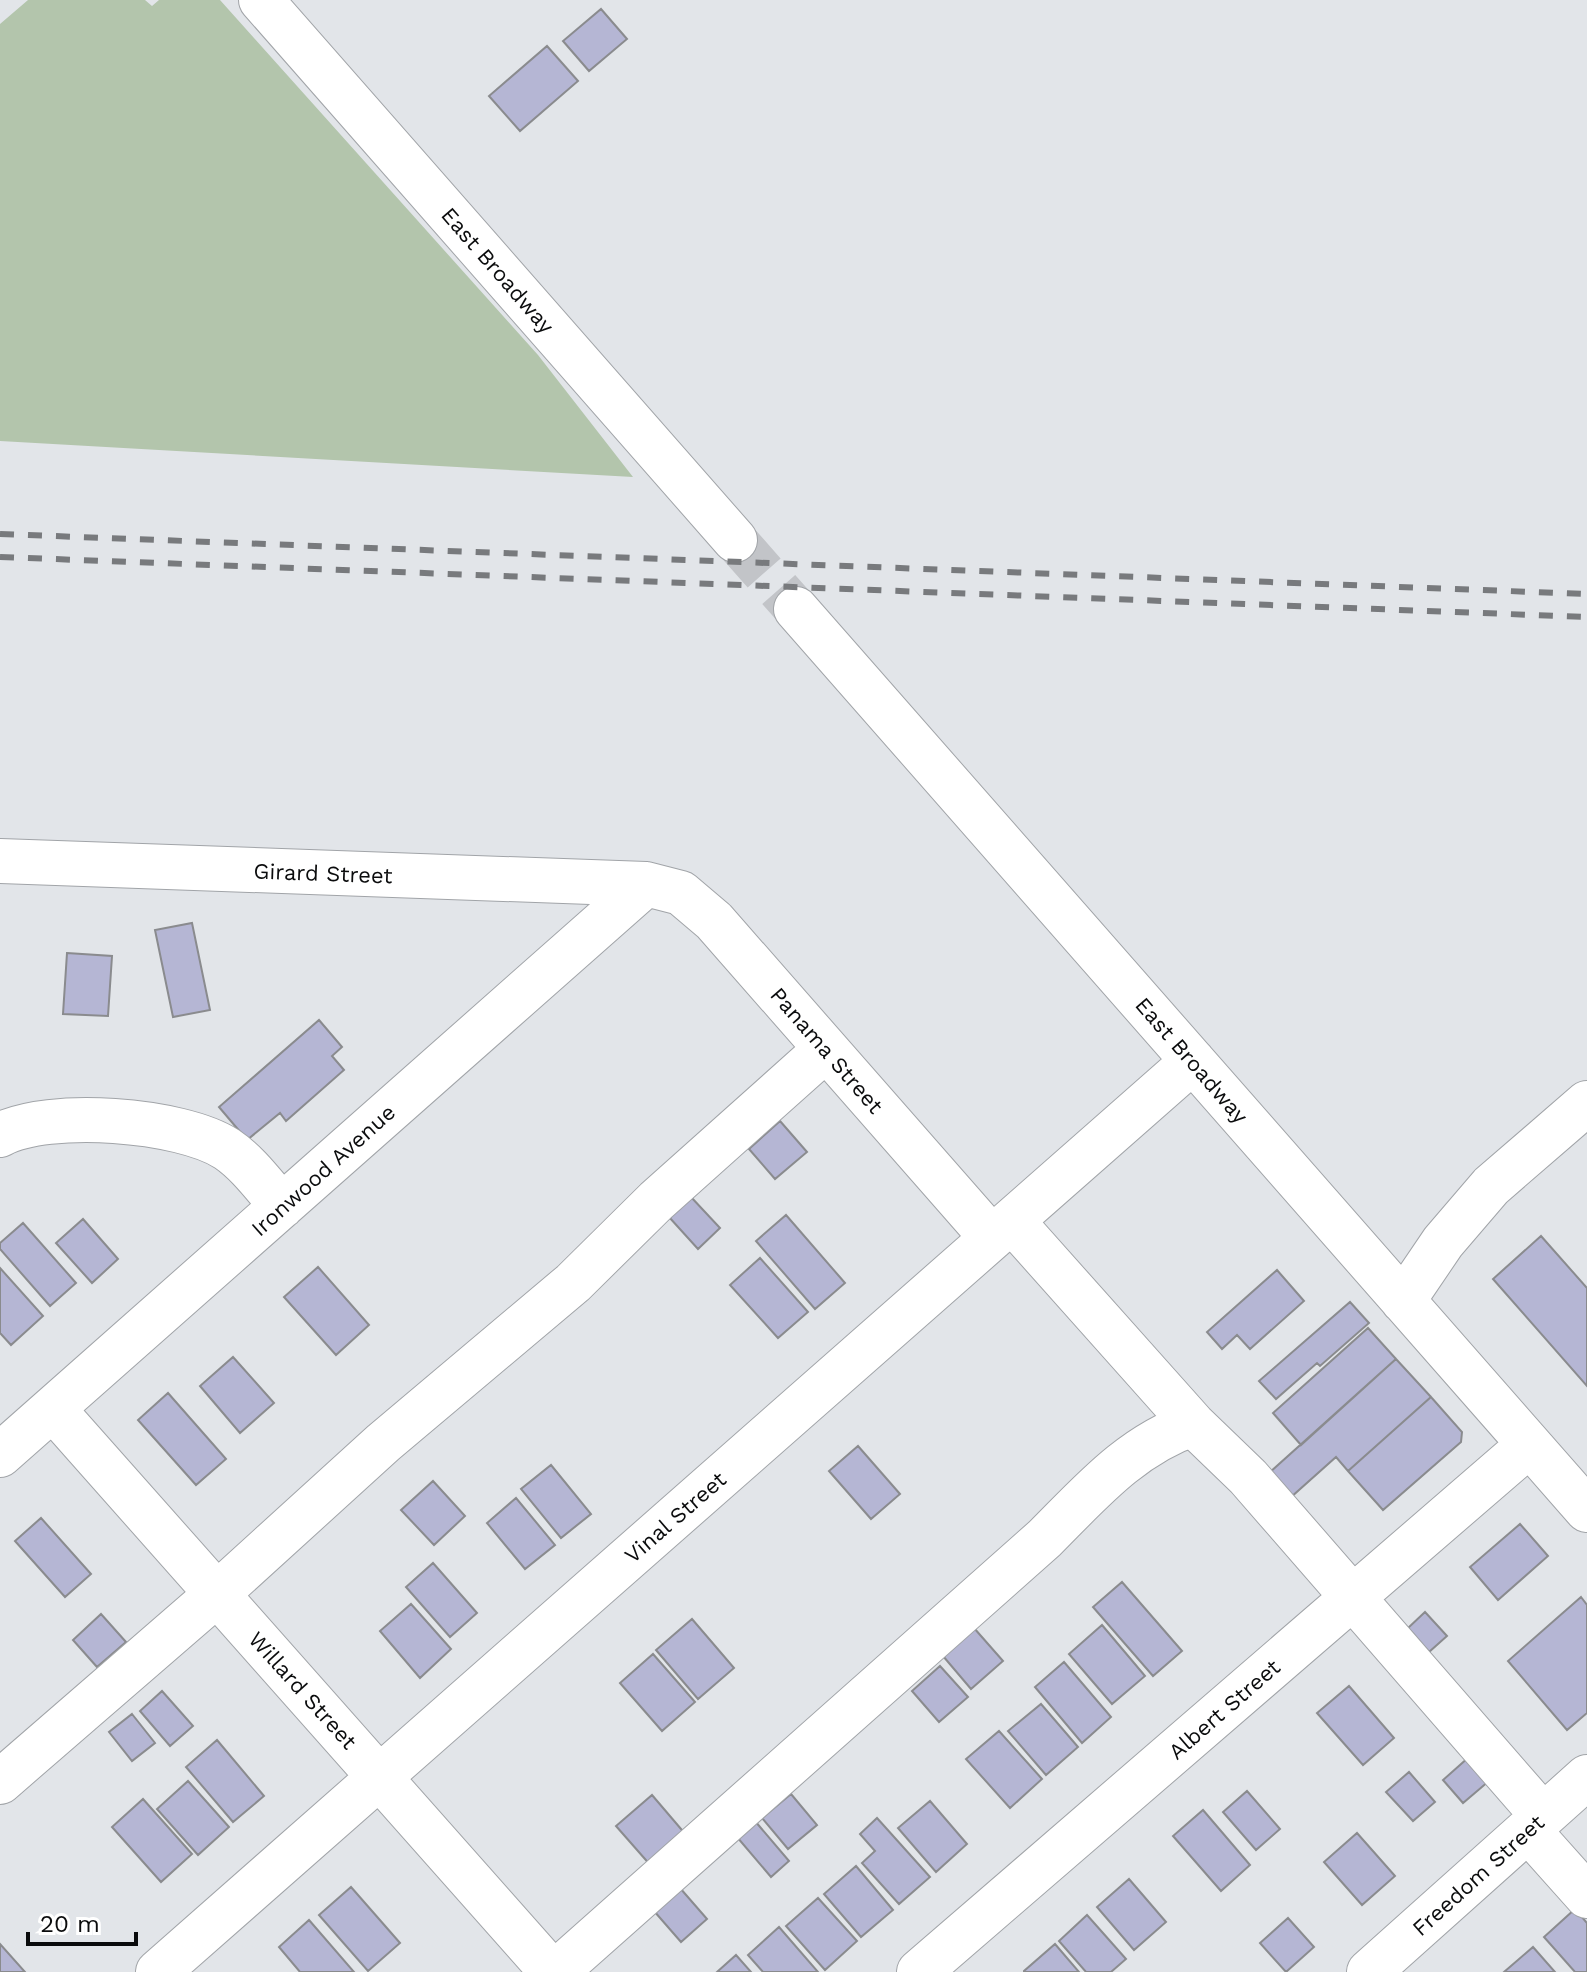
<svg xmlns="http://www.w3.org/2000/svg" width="1587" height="1972" viewBox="0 0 1587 1972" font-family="'Work Sans',sans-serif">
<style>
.green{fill:#b3c5ac}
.building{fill:#b5b6d4;stroke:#8a8b8e;stroke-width:2}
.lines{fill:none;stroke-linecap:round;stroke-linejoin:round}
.minor-tunnel{stroke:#c2c4c8;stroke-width:44;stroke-dasharray:44 22;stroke-linecap:butt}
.minor-casing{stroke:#a1a4a8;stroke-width:46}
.minor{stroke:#fff;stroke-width:44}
.rail{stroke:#787a7d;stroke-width:6;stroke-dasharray:14 14;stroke-linecap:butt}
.labels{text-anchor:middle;stroke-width:6;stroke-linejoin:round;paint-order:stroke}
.street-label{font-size:22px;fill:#0b0c0d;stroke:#fff}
</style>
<rect width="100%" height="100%" fill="#e2e5e9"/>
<path class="green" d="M 28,0 L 145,0 L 152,6 L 159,0 L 220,0 L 538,355 L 633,477 L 0,441 L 0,24 Z"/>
<path class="building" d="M 601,9 L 627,39 L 589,71 L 563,41 Z
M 547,46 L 578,81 L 520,131 L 489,96 Z
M 192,923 L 210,1010 L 173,1017 L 155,930 Z
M 67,953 L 112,956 L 108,1016 L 63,1014 Z
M 319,1020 L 342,1047 L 332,1056 L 344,1070 L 286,1121 L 280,1113 L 247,1140 L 219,1107 Z
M 780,1121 L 807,1152 L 775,1179 L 749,1149 Z
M 691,1197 L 720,1228 L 698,1249 L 669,1217 Z
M 786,1215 L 845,1283 L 815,1309 L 756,1241 Z
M 83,1219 L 118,1259 L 92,1283 L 56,1243 Z
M 23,1223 L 76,1283 L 50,1306 L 0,1249 L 0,1243 Z
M 1541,1236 L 1587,1288 L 1587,1386 L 1493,1279 Z
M 760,1258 L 808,1312 L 778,1338 L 730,1285 Z
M 318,1267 L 369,1325 L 336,1355 L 284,1297 Z
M 0,1268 L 43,1316 L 11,1345 L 0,1333 Z
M 1277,1270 L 1304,1301 L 1250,1349 L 1237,1335 L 1222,1349 L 1207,1332 Z
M 1350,1302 L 1369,1323 L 1320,1366 L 1317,1363 L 1276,1399 L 1259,1381 Z
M 1368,1328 L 1396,1359 L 1301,1445 L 1273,1413 Z
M 233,1357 L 274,1403 L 240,1433 L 200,1386 Z
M 1396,1359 L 1431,1397 L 1348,1471 L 1336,1457 L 1290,1498 L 1268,1474 Z
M 168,1393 L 226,1459 L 196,1485 L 138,1420 Z
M 1431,1397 L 1462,1432 L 1461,1442 L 1383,1510 L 1348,1471 Z
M 858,1446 L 900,1494 L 871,1519 L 829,1471 Z
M 551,1465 L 591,1514 L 561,1538 L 521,1489 Z
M 433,1481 L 465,1516 L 434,1545 L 401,1510 Z
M 516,1498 L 555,1545 L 525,1569 L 487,1523 Z
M 41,1518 L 91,1574 L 65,1597 L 15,1541 Z
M 1520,1524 L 1548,1556 L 1498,1600 L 1470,1567 Z
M 433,1563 L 477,1613 L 450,1637 L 406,1587 Z
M 1122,1582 L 1182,1651 L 1153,1676 L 1093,1607 Z
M 1581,1597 L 1587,1605 L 1587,1713 L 1567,1730 L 1508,1661 Z
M 411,1604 L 451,1649 L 420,1678 L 380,1631 Z
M 1425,1612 L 1447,1636 L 1429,1652 L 1408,1628 Z
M 101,1614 L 126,1642 L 97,1667 L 73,1640 Z
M 692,1619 L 734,1668 L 698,1699 L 656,1650 Z
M 1102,1625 L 1145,1676 L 1112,1704 L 1069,1654 Z
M 974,1628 L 1003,1661 L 971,1689 L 943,1656 Z
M 653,1654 L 695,1702 L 662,1731 L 620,1683 Z
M 1064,1662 L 1111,1717 L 1082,1743 L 1035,1687 Z
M 940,1666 L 968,1697 L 939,1722 L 912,1691 Z
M 1349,1686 L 1394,1738 L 1363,1765 L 1317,1713 Z
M 162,1691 L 193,1726 L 170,1746 L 140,1711 Z
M 1041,1704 L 1078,1747 L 1046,1775 L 1008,1731 Z
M 132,1714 L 155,1743 L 132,1761 L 109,1732 Z
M 999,1731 L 1042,1779 L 1010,1808 L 966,1759 Z
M 217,1740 L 264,1796 L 233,1822 L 186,1767 Z
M 1469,1757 L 1489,1781 L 1463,1803 L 1443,1780 Z
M 1409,1772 L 1435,1802 L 1413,1821 L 1386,1792 Z
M 188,1781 L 229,1827 L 198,1855 L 157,1809 Z
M 1247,1791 L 1280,1829 L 1256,1850 L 1223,1812 Z
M 791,1794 L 817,1825 L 788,1849 L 762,1818 Z
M 652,1795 L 687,1836 L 652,1867 L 616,1826 Z
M 143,1799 L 192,1854 L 161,1882 L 112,1827 Z
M 930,1801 L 967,1844 L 936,1872 L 898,1828 Z
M 1203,1810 L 1250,1865 L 1221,1891 L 1173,1836 Z
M 877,1818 L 930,1877 L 899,1904 L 862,1863 L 875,1851 L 860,1834 Z
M 755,1821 L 789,1861 L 771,1877 L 737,1837 Z
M 1357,1833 L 1395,1876 L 1362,1905 L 1324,1862 Z
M 856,1866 L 893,1910 L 861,1937 L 824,1894 Z
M 1129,1879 L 1166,1922 L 1134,1950 L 1097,1907 Z
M 351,1887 L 400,1943 L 368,1971 L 319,1915 Z
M 680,1888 L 707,1919 L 681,1942 L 654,1911 Z
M 818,1898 L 857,1941 L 825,1970 L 786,1926 Z
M 1575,1909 L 1587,1923 L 1587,1972 L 1575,1972 L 1544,1937 Z
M 1087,1915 L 1126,1959 L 1111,1972 L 1086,1972 L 1059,1941 Z
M 1288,1918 L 1314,1947 L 1286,1972 L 1260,1943 Z
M 309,1920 L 354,1972 L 300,1972 L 279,1947 Z
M 779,1927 L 818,1972 L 763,1972 L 748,1955 Z
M 0,1944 L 25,1972 L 0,1972 Z
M 1055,1944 L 1079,1972 L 1024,1972 L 1024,1971 Z
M 1533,1947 L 1555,1972 L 1504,1972 Z
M 736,1955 L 751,1972 L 717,1972 Z"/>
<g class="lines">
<path class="minor-tunnel" d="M 735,540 L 796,609"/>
<g class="minor-casing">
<path id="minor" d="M 261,0 L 735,540
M 796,609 L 1587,1510
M 0,861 L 646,884 L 681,893 L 714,921 L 992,1238
M 0,1135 C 48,1109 181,1119 227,1149 C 249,1164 265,1187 282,1206
M 1012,1221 L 1193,1424 L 1248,1477 L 1543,1816
M 1403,1301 L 1443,1242 L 1491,1186 L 1587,1103
M 53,1409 L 552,1972
M 0,1455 L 646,884
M 0,1782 L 217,1594 L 383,1443 L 573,1283 L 656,1201 L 826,1049
M 1528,1830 L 1587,1896
M 158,1972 L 1193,1061
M 556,1972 L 1045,1538 C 1090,1493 1131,1445 1193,1424
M 919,1972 L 1529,1445
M 1369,1972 L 1587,1777"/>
</g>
<use href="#minor" class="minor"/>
<path class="rail" d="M 0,534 L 1587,594
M 0,557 L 1587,617"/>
</g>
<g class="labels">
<g class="street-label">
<text transform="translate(498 270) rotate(49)" y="8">East Broadway</text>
<text transform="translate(323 873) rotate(2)" y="8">Girard Street</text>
<text transform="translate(827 1050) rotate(49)" y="8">Panama Street</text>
<text transform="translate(1192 1060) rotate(49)" y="8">East Broadway</text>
<text transform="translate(323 1170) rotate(-42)" y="8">Ironwood Avenue</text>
<text transform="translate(675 1517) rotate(-41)" y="8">Vinal Street</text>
<text transform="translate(303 1690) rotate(48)" y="8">Willard Street</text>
<text transform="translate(1224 1709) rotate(-41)" y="8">Albert Street</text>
<text transform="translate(1478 1875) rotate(-42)" y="8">Freedom Street</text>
</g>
</g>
<path d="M28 1932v12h108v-12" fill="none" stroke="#0b0c0d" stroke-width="4"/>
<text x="40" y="1932" font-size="24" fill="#0b0c0d" stroke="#ffffff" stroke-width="6" paint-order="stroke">20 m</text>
</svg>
